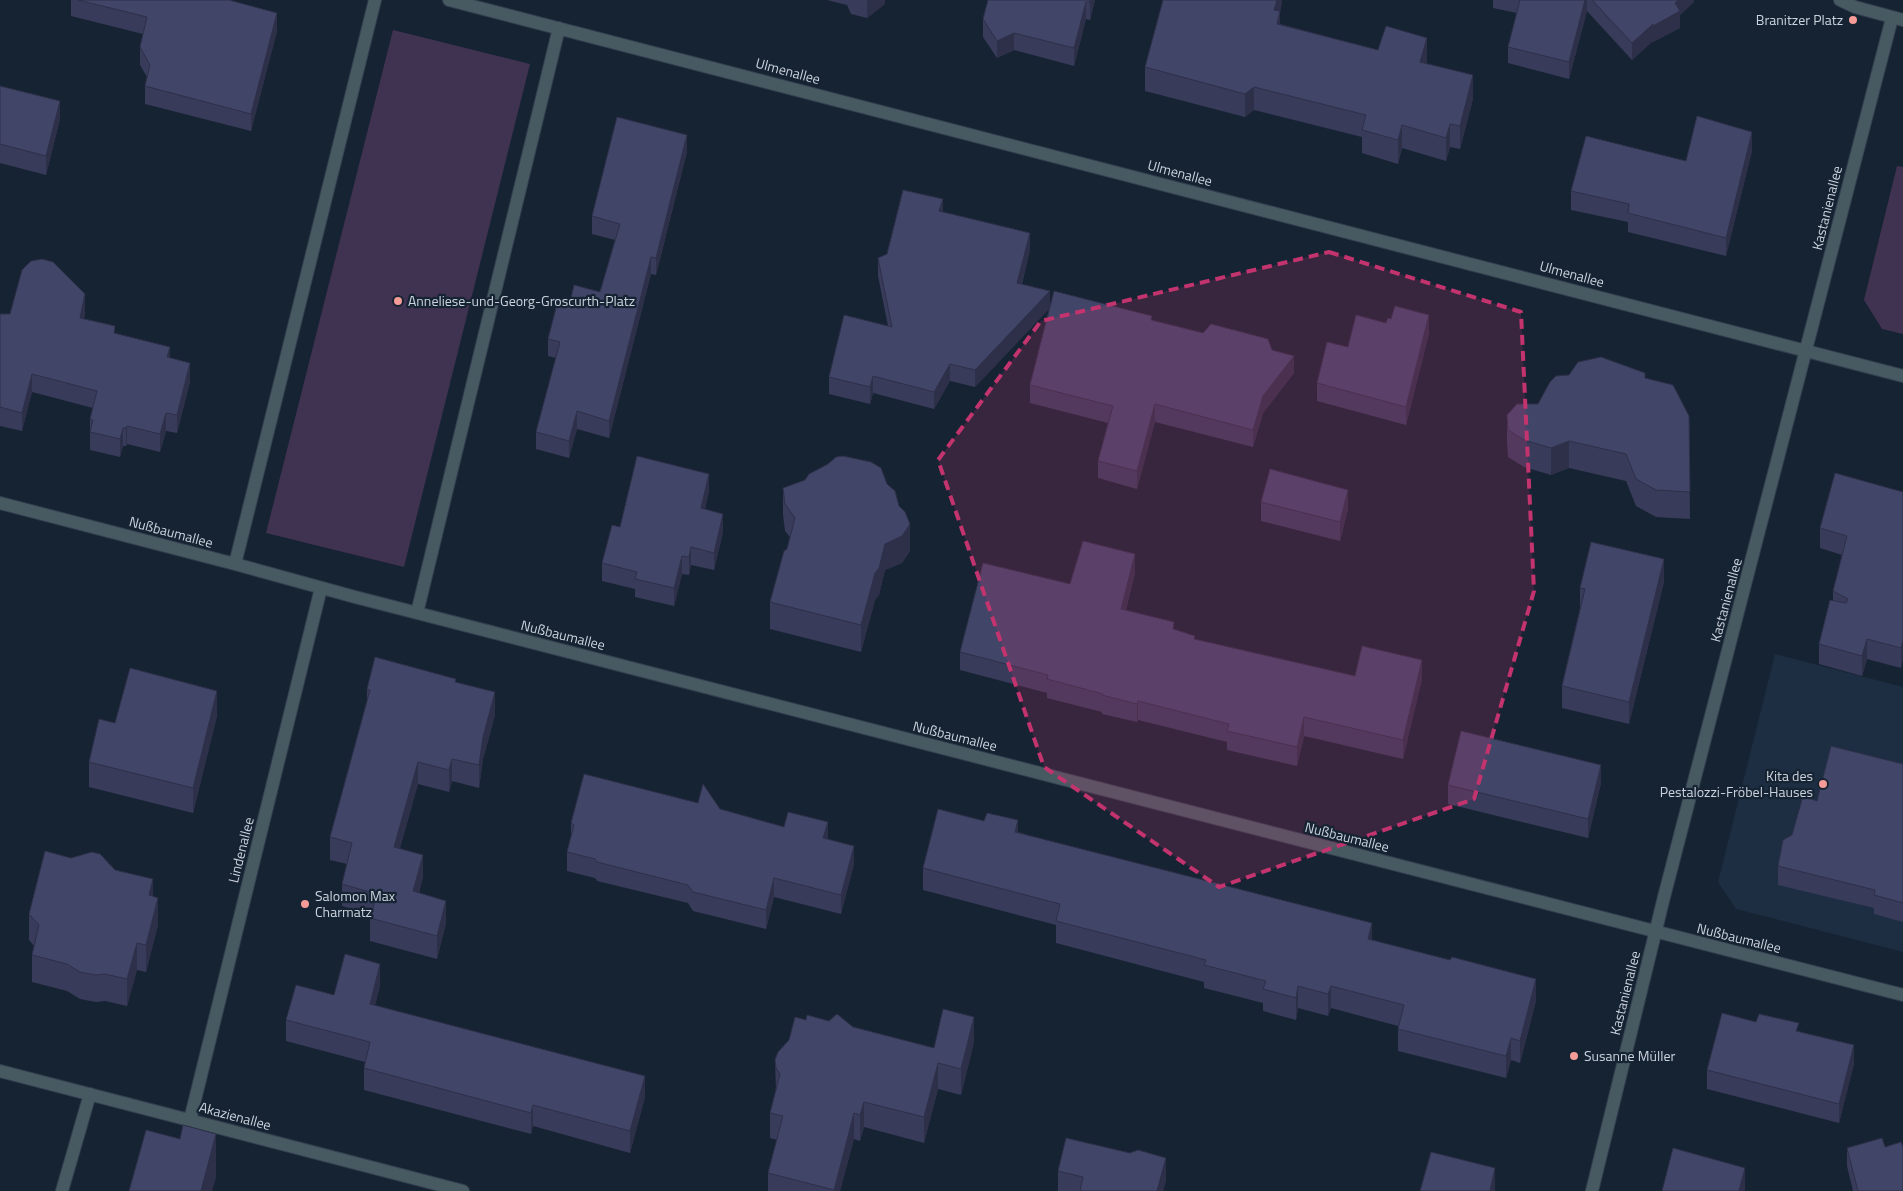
<svg xmlns="http://www.w3.org/2000/svg" width="1903" height="1191" viewBox="0 0 1903 1191" font-family="'Titillium Web',sans-serif">
<style>
.built{fill:#1d2e42}
.green{fill:#403251}
.lines{fill:none;stroke-linecap:round;stroke-linejoin:round}
.minor-casing{stroke:#333f4e;stroke-width:14}
.minor{stroke:#475a62;stroke-width:12}
.wall{fill:#383b59}
.shaded-wall{fill:#2e3049}
.building{fill:#414568;stroke:#2e3049}
.marked{fill:#c3346e;fill-opacity:0.2;stroke:#c3346e;stroke-width:4;stroke-dasharray:10 6;stroke-linejoin:round}
.poi-dot{fill:#f59b98;stroke:#162333;stroke-width:2}
.labels{text-anchor:middle;stroke-width:4.5;stroke-linejoin:round;paint-order:stroke}
.poi-label{font-size:14px;fill:#cad3dd;stroke:#162333;text-anchor:start}
.street-label{font-size:14px;fill:#cad3dd;stroke:#162333}
</style>
<rect width="100%" height="100%" fill="#162333"/>
<path class="built" d="M 1775,654 L 1903,687 L 1903,952 L 1736,909 L 1718,882 Z"/>
<path class="green" d="M 393,30 L 530,64 L 404,567 L 266,533 Z
M 1897,166 L 1903,167 L 1903,334 L 1882,329 L 1864,300 Z"/>
<g class="lines">
<g class="minor-casing">
<path id="minor" d="M 449,0 L 1903,376
M 1840,0 L 1855,7 L 1903,20
M 0,503 L 235,564 L 355,597 L 1903,995
M 235,564 L 375,0
M 417,613 L 559,28
M 0,1071 L 463,1191
M 190,1120 L 321,588
M 62,1191 L 90,1094
M 1592,1191 L 1664,897 L 1892,18"/>
</g>
<use href="#minor" class="minor"/>
</g>
<path class="wall" d="M 71,0 L 229,0 L 277,31 L 251,131 L 145,104 L 145,86 L 147,77 L 140,65 L 140,47 L 143,34 L 71,16 Z
M 827,0 L 885,0 L 885,4 L 867,18 L 851,14 L 847,5 Z
M 988,0 L 1095,0 L 1090,20 L 1086,19 L 1074,66 L 1014,50 L 997,58 L 983,37 L 983,19 Z
M 1282,0 L 1280,12 L 1280,24 L 1378,50 L 1427,61 L 1426,64 L 1473,99 L 1460,149 L 1450,147 L 1446,161 L 1402,148 L 1398,164 L 1362,153 L 1362,137 L 1254,110 L 1245,117 L 1145,91 L 1145,67 Z
M 1493,0 L 1694,0 L 1694,2 L 1680,15 L 1680,28 L 1653,42 L 1653,41 L 1632,60 L 1587,11 L 1569,79 L 1508,63 L 1508,47 L 1517,13 L 1493,8 Z
M 0,86 L 60,119 L 46,175 L 0,163 Z
M 1752,151 L 1726,256 L 1628,232 L 1628,222 L 1571,210 L 1571,191 L 1686,161 Z
M 687,152 L 656,275 L 651,274 L 609,438 L 577,429 L 569,458 L 536,449 L 536,432 L 556,358 L 548,356 L 548,339 L 569,307 L 600,292 L 615,240 L 592,234 L 592,216 Z
M 943,212 L 1030,250 L 1022,284 L 1050,307 L 1152,320 L 1272,350 L 1294,373 L 1263,413 L 1253,447 L 1155,422 L 1137,489 L 1098,478 L 1098,461 L 1108,423 L 1030,403 L 1030,385 L 1049,309 L 975,387 L 950,381 L 934,409 L 873,393 L 870,404 L 829,394 L 829,377 L 888,326 L 878,276 L 878,258 L 887,254 Z
M 85,313 L 84,319 L 170,358 L 190,382 L 177,433 L 166,431 L 160,452 L 127,444 L 126,446 L 123,446 L 120,457 L 90,450 L 90,419 L 93,408 L 32,392 L 22,431 L 0,426 L 0,314 Z
M 1386,323 L 1429,334 L 1406,425 L 1317,401 L 1317,383 L 1348,347 Z
M 1645,378 L 1689,416 L 1690,519 L 1656,517 L 1636,506 L 1626,481 L 1569,468 L 1551,475 L 1524,467 L 1508,457 L 1507,442 L 1507,415 L 1538,404 Z
M 783,488 L 910,551 L 902,563 L 885,570 L 879,595 L 875,600 L 861,652 L 770,629 L 770,602 L 787,549 L 790,537 L 785,531 L 783,515 Z
M 709,491 L 705,509 L 723,532 L 714,570 L 691,565 L 689,575 L 682,574 L 674,606 L 635,597 L 635,589 L 602,581 L 602,563 L 620,527 Z
M 1903,492 L 1901,668 L 1867,659 L 1862,676 L 1819,664 L 1819,644 L 1833,600 L 1833,591 L 1842,555 L 1820,548 L 1820,528 Z
M 1261,502 L 1348,509 L 1340,541 L 1261,521 Z
M 1135,573 L 1126,610 L 1174,629 L 1195,639 L 1355,676 L 1422,679 L 1403,759 L 1304,736 L 1297,766 L 1227,750 L 1227,742 L 1138,720 L 1137,722 L 1102,714 L 1102,712 L 1047,698 L 1047,693 L 960,670 L 960,652 L 1070,584 Z
M 1664,582 L 1629,724 L 1562,708 L 1562,686 L 1580,608 L 1580,588 Z
M 456,682 L 495,715 L 483,759 L 479,788 L 452,781 L 449,792 L 418,784 L 400,848 L 423,877 L 419,893 L 446,923 L 437,959 L 370,941 L 370,918 L 371,915 L 342,906 L 342,884 L 347,864 L 330,860 L 330,837 L 367,702 L 367,689 Z
M 217,716 L 193,813 L 89,787 L 89,762 L 115,723 Z
M 1903,764 L 1903,922 L 1874,914 L 1874,908 L 1778,885 L 1778,866 L 1792,835 L 1817,801 Z
M 1601,783 L 1588,838 L 1448,804 L 1448,785 Z
M 720,809 L 784,827 L 828,839 L 854,864 L 841,914 L 774,897 L 766,929 L 693,911 L 688,903 L 597,881 L 595,878 L 567,871 L 567,852 L 571,836 L 571,823 Z
M 1018,832 L 1372,940 L 1536,1001 L 1520,1063 L 1511,1060 L 1506,1078 L 1398,1051 L 1398,1026 L 1331,1008 L 1328,1016 L 1298,1008 L 1296,1020 L 1263,1011 L 1263,1003 L 1204,988 L 1204,982 L 1056,943 L 1056,925 L 923,890 L 923,868 Z
M 71,858 L 115,870 L 153,896 L 158,925 L 146,972 L 137,970 L 127,1006 L 105,1001 L 96,1002 L 80,999 L 67,991 L 32,982 L 32,955 L 34,946 L 29,940 L 29,914 Z
M 380,986 L 375,1005 L 645,1097 L 630,1153 L 533,1126 L 531,1134 L 364,1090 L 364,1068 L 365,1062 L 286,1041 L 286,1020 L 334,995 Z
M 806,1020 L 853,1027 L 934,1048 L 974,1042 L 961,1095 L 938,1089 L 924,1143 L 864,1127 L 860,1141 L 854,1139 L 840,1191 L 768,1191 L 768,1173 L 777,1140 L 770,1138 L 770,1113 L 776,1092 L 775,1060 L 789,1040 Z
M 1756,1022 L 1799,1031 L 1854,1064 L 1839,1123 L 1707,1089 L 1707,1070 Z
M 1885,1147 L 1903,1191 L 1853,1191 L 1847,1166 L 1847,1148 Z
M 1058,1171 L 1166,1181 L 1163,1191 L 1058,1191 Z"/>
<path class="shaded-wall" d="M 867,0 L 885,0 L 885,4 L 867,18 Z
M 1090,0 L 1095,0 L 1090,20 Z
M 1277,0 L 1282,0 L 1282,3 L 1280,12 L 1280,34 L 1277,47 L 1274,10 Z
M 1585,0 L 1587,0 L 1587,11 L 1569,79 L 1569,62 Z
M 1678,0 L 1694,0 L 1694,2 L 1680,15 L 1680,28 L 1653,42 L 1653,26 Z
M 1086,2 L 1086,19 L 1074,66 L 1074,48 Z
M 277,13 L 277,31 L 251,131 L 251,114 Z
M 1653,24 L 1653,41 L 1632,60 L 1632,43 Z
M 1014,33 L 1014,50 L 997,58 L 997,41 Z
M 1427,38 L 1427,61 L 1420,85 L 1420,62 Z
M 1473,75 L 1473,99 L 1460,149 L 1460,126 Z
M 1254,87 L 1254,110 L 1245,117 L 1245,94 Z
M 60,101 L 60,119 L 46,175 L 46,156 Z
M 1450,124 L 1450,147 L 1446,161 L 1446,138 Z
M 1402,125 L 1402,148 L 1398,164 L 1398,140 Z
M 1752,132 L 1752,151 L 1726,256 L 1726,238 Z
M 687,135 L 687,152 L 656,275 L 656,258 Z
M 943,199 L 943,216 L 939,211 Z
M 1030,233 L 1030,250 L 1017,300 L 1017,283 Z
M 651,257 L 651,274 L 609,438 L 609,421 Z
M 1050,291 L 1050,308 L 975,387 L 975,370 Z
M 85,294 L 85,313 L 80,336 L 80,318 Z
M 1429,315 L 1429,334 L 1406,425 L 1406,407 Z
M 170,347 L 170,366 L 167,357 Z
M 1294,356 L 1294,373 L 1263,413 L 1253,447 L 1253,430 L 1263,396 Z
M 190,363 L 190,382 L 177,433 L 177,415 Z
M 950,364 L 950,381 L 934,409 L 934,392 Z
M 32,374 L 32,392 L 22,431 L 22,413 Z
M 873,376 L 873,393 L 870,404 L 870,387 Z
M 1155,404 L 1155,422 L 1137,489 L 1137,471 Z
M 577,411 L 577,429 L 569,458 L 569,441 Z
M 166,413 L 166,431 L 160,452 L 160,434 Z
M 127,426 L 127,444 L 126,446 L 126,428 Z
M 123,428 L 123,446 L 120,457 L 120,439 Z
M 1569,441 L 1569,468 L 1551,475 L 1551,448 Z
M 709,474 L 709,491 L 701,526 L 701,508 Z
M 1348,490 L 1348,509 L 1340,541 L 1340,522 Z
M 723,514 L 723,532 L 714,570 L 714,553 Z
M 910,524 L 910,551 L 902,563 L 885,570 L 879,595 L 875,600 L 861,652 L 861,625 L 875,573 L 885,544 Z
M 691,547 L 691,565 L 689,575 L 689,557 Z
M 1135,554 L 1135,573 L 1121,628 L 1121,609 Z
M 682,556 L 682,574 L 674,606 L 674,588 Z
M 1664,559 L 1664,582 L 1629,724 L 1629,702 Z
M 1867,639 L 1867,659 L 1862,676 L 1862,656 Z
M 1903,640 L 1903,660 L 1901,668 L 1901,648 Z
M 1422,660 L 1422,679 L 1403,759 L 1403,740 Z
M 217,691 L 217,716 L 193,813 L 193,788 Z
M 495,692 L 495,715 L 483,759 L 479,788 L 479,765 L 483,737 Z
M 1138,701 L 1138,720 L 1137,722 L 1137,704 Z
M 1304,717 L 1304,736 L 1297,766 L 1297,747 Z
M 452,759 L 452,781 L 449,792 L 449,770 Z
M 418,762 L 418,784 L 394,869 L 394,847 Z
M 1601,765 L 1601,783 L 1588,838 L 1588,819 Z
M 1018,820 L 1018,843 L 1015,832 Z
M 828,822 L 828,841 L 823,838 Z
M 854,846 L 854,864 L 841,914 L 841,895 Z
M 423,855 L 423,877 L 413,914 L 413,891 Z
M 774,878 L 774,897 L 766,929 L 766,910 Z
M 153,879 L 153,906 L 149,895 Z
M 158,898 L 158,925 L 146,972 L 146,945 Z
M 446,901 L 446,923 L 437,959 L 437,936 Z
M 1372,923 L 1372,946 L 1368,939 Z
M 137,943 L 137,970 L 127,1006 L 127,979 Z
M 380,964 L 380,986 L 370,1025 L 370,1004 Z
M 1536,979 L 1536,1001 L 1520,1063 L 1520,1041 Z
M 1298,986 L 1298,1008 L 1296,1020 L 1296,998 Z
M 1331,986 L 1331,1008 L 1328,1016 L 1328,994 Z
M 974,1017 L 974,1042 L 961,1095 L 961,1069 Z
M 1511,1038 L 1511,1060 L 1506,1078 L 1506,1056 Z
M 1854,1045 L 1854,1064 L 1839,1123 L 1839,1104 Z
M 938,1063 L 938,1089 L 924,1143 L 924,1117 Z
M 645,1076 L 645,1097 L 630,1153 L 630,1131 Z
M 864,1102 L 864,1127 L 860,1141 L 860,1115 Z
M 533,1105 L 533,1126 L 531,1134 L 531,1113 Z
M 854,1113 L 854,1139 L 840,1191 L 834,1191 Z
M 216,1134 L 216,1178 L 212,1191 L 201,1191 Z
M 1166,1158 L 1166,1181 L 1163,1191 L 1157,1191 Z
M 1495,1168 L 1495,1191 L 1490,1191 Z
M 1745,1168 L 1745,1191 L 1739,1191 Z"/>
<path class="building" d="M 78,0 L 229,0 L 277,13 L 251,114 L 145,86 L 150,65 L 140,47 L 147,17 Z
M 988,0 L 1090,0 L 1090,2 L 1086,2 L 1074,48 L 1014,33 L 997,41 L 983,19 Z
M 1163,0 L 1277,0 L 1274,10 L 1280,11 L 1277,24 L 1378,50 L 1386,26 L 1427,38 L 1420,62 L 1473,75 L 1460,126 L 1450,124 L 1446,138 L 1402,125 L 1398,140 L 1362,130 L 1366,115 L 1254,87 L 1245,94 L 1145,67 Z
M 1520,0 L 1585,0 L 1569,62 L 1508,47 Z
M 1592,0 L 1678,0 L 1675,3 L 1680,11 L 1653,26 L 1653,24 L 1632,43 Z
M 0,86 L 60,101 L 46,156 L 0,144 Z
M 1697,116 L 1752,132 L 1726,238 L 1628,213 L 1629,204 L 1571,191 L 1586,136 L 1686,161 Z
M 617,117 L 687,135 L 656,258 L 651,257 L 609,421 L 577,411 L 569,441 L 536,432 L 560,342 L 548,339 L 557,304 L 569,307 L 574,285 L 600,292 L 620,224 L 592,216 Z
M 903,190 L 943,199 L 939,211 L 1030,233 L 1017,283 L 1050,291 L 975,370 L 950,364 L 934,392 L 873,376 L 870,387 L 829,377 L 844,315 L 892,327 L 878,258 L 887,254 Z
M 42,259 L 53,262 L 85,294 L 80,318 L 115,326 L 114,333 L 170,347 L 167,357 L 190,363 L 177,415 L 166,413 L 160,434 L 127,426 L 126,428 L 123,428 L 120,439 L 90,432 L 93,420 L 90,419 L 97,391 L 32,374 L 22,413 L 0,407 L 0,314 L 10,314 L 22,270 L 31,261 Z
M 1054,291 L 1152,316 L 1151,320 L 1203,333 L 1211,324 L 1268,339 L 1272,350 L 1294,356 L 1263,396 L 1253,430 L 1155,404 L 1137,471 L 1098,461 L 1113,406 L 1030,385 Z
M 1395,306 L 1429,315 L 1406,407 L 1317,383 L 1327,342 L 1348,347 L 1356,315 L 1386,323 L 1388,318 L 1391,319 Z
M 1601,357 L 1645,373 L 1645,378 L 1673,385 L 1689,416 L 1690,492 L 1656,490 L 1636,479 L 1626,454 L 1569,441 L 1551,448 L 1524,440 L 1508,430 L 1507,415 L 1517,404 L 1538,404 L 1550,382 L 1556,376 L 1569,375 L 1578,362 Z
M 637,456 L 709,474 L 701,508 L 723,514 L 714,553 L 691,547 L 689,557 L 682,556 L 674,588 L 635,579 L 637,572 L 602,563 L 612,525 L 620,527 Z
M 843,456 L 871,462 L 881,468 L 887,484 L 895,491 L 899,506 L 905,512 L 910,524 L 902,536 L 885,544 L 879,568 L 875,573 L 861,625 L 770,602 L 784,551 L 787,549 L 795,518 L 785,504 L 783,488 L 805,480 L 809,474 L 828,464 L 836,457 Z
M 1270,469 L 1348,490 L 1340,522 L 1261,502 Z
M 1835,473 L 1903,492 L 1903,640 L 1901,648 L 1867,639 L 1862,656 L 1819,644 L 1830,600 L 1846,603 L 1848,599 L 1833,591 L 1847,536 L 1820,528 Z
M 1083,541 L 1135,554 L 1121,609 L 1174,622 L 1173,629 L 1195,636 L 1194,639 L 1355,676 L 1362,646 L 1422,660 L 1403,740 L 1304,717 L 1297,747 L 1227,731 L 1229,724 L 1138,701 L 1137,704 L 1102,695 L 1103,694 L 1047,679 L 1048,675 L 960,652 L 983,563 L 1070,584 Z
M 1591,542 L 1664,559 L 1629,702 L 1562,686 L 1585,589 L 1580,588 Z
M 375,657 L 456,679 L 455,682 L 495,692 L 483,737 L 479,765 L 452,759 L 449,770 L 418,762 L 394,847 L 423,855 L 413,891 L 446,901 L 437,936 L 370,918 L 377,894 L 342,884 L 352,843 L 330,837 L 370,690 L 367,689 Z
M 130,668 L 217,691 L 193,788 L 89,762 L 99,719 L 115,723 Z
M 1461,731 L 1601,765 L 1588,819 L 1448,785 Z
M 1831,746 L 1903,764 L 1903,903 L 1874,895 L 1875,890 L 1778,866 L 1783,840 L 1792,835 L 1803,796 L 1817,801 Z
M 584,774 L 698,803 L 703,784 L 720,809 L 784,827 L 788,812 L 828,822 L 823,838 L 854,846 L 841,895 L 774,878 L 766,910 L 693,892 L 688,885 L 597,862 L 595,859 L 567,852 L 574,825 L 571,823 Z
M 938,809 L 984,821 L 987,813 L 1018,820 L 1015,832 L 1372,923 L 1368,939 L 1450,960 L 1452,957 L 1536,979 L 1520,1041 L 1511,1038 L 1506,1056 L 1398,1029 L 1404,1005 L 1331,986 L 1328,994 L 1298,986 L 1296,998 L 1263,989 L 1266,981 L 1204,965 L 1206,960 L 1056,921 L 1060,904 L 923,868 Z
M 45,851 L 71,858 L 92,852 L 100,854 L 115,870 L 153,879 L 149,895 L 158,898 L 146,945 L 137,943 L 127,979 L 105,974 L 96,975 L 80,972 L 67,964 L 32,955 L 39,925 L 29,914 Z
M 345,954 L 380,964 L 370,1004 L 645,1076 L 630,1131 L 533,1105 L 531,1113 L 364,1068 L 370,1042 L 286,1020 L 296,985 L 334,995 Z
M 943,1009 L 974,1017 L 961,1069 L 938,1063 L 924,1117 L 864,1102 L 860,1115 L 854,1113 L 834,1190 L 768,1173 L 783,1116 L 770,1113 L 780,1074 L 776,1068 L 775,1060 L 778,1052 L 789,1040 L 795,1017 L 806,1020 L 807,1015 L 829,1021 L 837,1014 L 853,1027 L 934,1048 Z
M 1722,1013 L 1756,1022 L 1759,1014 L 1799,1023 L 1796,1031 L 1854,1045 L 1839,1104 L 1707,1070 Z
M 183,1125 L 216,1134 L 201,1191 L 129,1191 L 146,1130 L 180,1139 Z
M 1066,1138 L 1130,1153 L 1138,1150 L 1166,1158 L 1157,1191 L 1080,1191 L 1083,1177 L 1058,1171 Z
M 1882,1138 L 1885,1147 L 1901,1142 L 1903,1147 L 1903,1191 L 1858,1191 L 1847,1148 Z
M 1673,1148 L 1745,1168 L 1739,1191 L 1662,1191 Z
M 1431,1152 L 1495,1168 L 1490,1191 L 1420,1191 Z"/>
<path class="marked" d="M 1329,252 L 1521,312 L 1534,591 L 1474,799 L 1219,887 L 1044,767 L 938,460 L 1041,321 Z"/>
<g class="poi-dot">
<circle cx="1853" cy="20" r="5"/>
<circle cx="398" cy="301" r="5"/>
<circle cx="1823" cy="784" r="5"/>
<circle cx="305" cy="904" r="5"/>
<circle cx="1574" cy="1056" r="5"/>
</g>
<g class="labels">
<g class="poi-label">
<text x="1843" y="25" text-anchor="end">Branitzer Platz</text>
<text x="408" y="306">Anneliese-und-Georg-Groscurth-Platz</text>
<text x="1813" y="781" text-anchor="end">Kita des<tspan x="1813" dy="16">Pestalozzi-Fröbel-Hauses</tspan></text>
<text x="315" y="901">Salomon Max<tspan x="315" dy="16">Charmatz</tspan></text>
<text x="1584" y="1061">Susanne Müller</text>
</g>
<g class="street-label">
<text transform="translate(788 71) rotate(15)" y="5">Ulmenallee</text>
<text transform="translate(1180 173) rotate(15)" y="5">Ulmenallee</text>
<text transform="translate(1827 208) rotate(-76)" y="5">Kastanienallee</text>
<text transform="translate(1572 274) rotate(15)" y="5">Ulmenallee</text>
<text transform="translate(171 532) rotate(15)" y="5">Nußbaumallee</text>
<text transform="translate(1726 600) rotate(-75)" y="5">Kastanienallee</text>
<text transform="translate(563 635) rotate(14)" y="5">Nußbaumallee</text>
<text transform="translate(955 736) rotate(14)" y="5">Nußbaumallee</text>
<text transform="translate(1347 837) rotate(14)" y="5">Nußbaumallee</text>
<text transform="translate(241 850) rotate(-76)" y="5">Lindenallee</text>
<text transform="translate(1739 938) rotate(14)" y="5">Nußbaumallee</text>
<text transform="translate(1625 993) rotate(-76)" y="5">Kastanienallee</text>
<text transform="translate(235 1116) rotate(15)" y="5">Akazienallee</text>
</g>
</g>
</svg>
